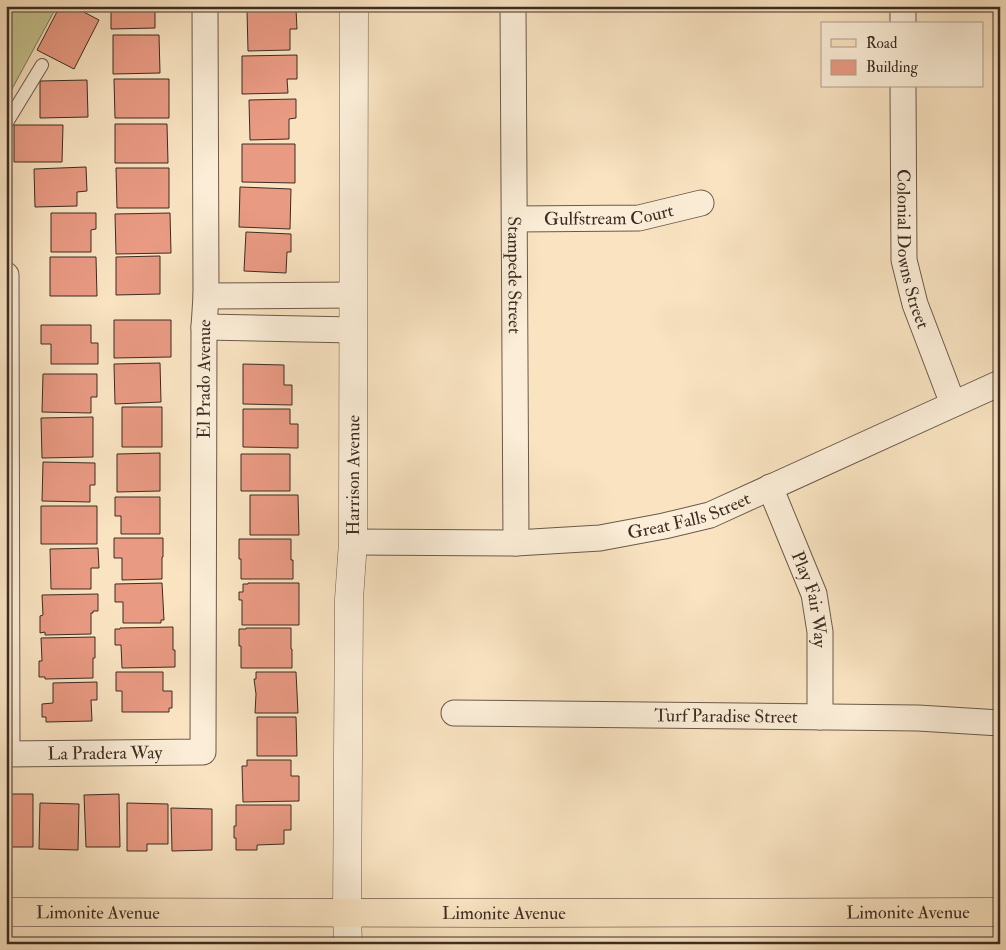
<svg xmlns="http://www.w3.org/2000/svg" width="1006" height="950" viewBox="0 0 1006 950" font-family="'IM FELL Double Pica',serif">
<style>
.green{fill:#c4c28e;stroke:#807758}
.building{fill:#e99a83;stroke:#3c2c23}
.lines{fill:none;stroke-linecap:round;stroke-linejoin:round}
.service-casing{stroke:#6b5a4a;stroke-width:14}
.minor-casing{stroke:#6b5a4a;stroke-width:27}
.tertiary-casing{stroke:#6b5a4a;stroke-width:29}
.primary-casing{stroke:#3c2c23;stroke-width:29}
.service{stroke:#fbedd7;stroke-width:12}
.minor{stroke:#fbedd7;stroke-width:25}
.tertiary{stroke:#fbedd7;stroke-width:28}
.primary{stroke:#f9e3c1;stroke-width:28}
.labels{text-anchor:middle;stroke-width:5;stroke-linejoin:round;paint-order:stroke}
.street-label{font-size:18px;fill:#3c2c23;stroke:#fbedd7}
</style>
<rect width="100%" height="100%" fill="#f9e3c1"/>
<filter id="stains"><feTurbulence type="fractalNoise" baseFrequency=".004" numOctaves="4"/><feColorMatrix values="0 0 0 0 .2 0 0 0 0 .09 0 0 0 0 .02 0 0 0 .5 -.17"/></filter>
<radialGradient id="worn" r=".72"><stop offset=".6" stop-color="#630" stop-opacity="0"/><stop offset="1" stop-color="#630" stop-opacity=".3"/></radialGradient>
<path class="green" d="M 6,6 L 57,6 L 6,100 Z"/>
<path class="building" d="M 60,6 L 72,6 L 99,20 L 74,69 L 37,50 Z
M 111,6 L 155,6 L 155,28 L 111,29 Z
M 296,9 L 297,29 L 290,29 L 290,50 L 248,51 L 247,10 Z
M 113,35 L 159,35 L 160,73 L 113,74 Z
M 297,55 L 297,79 L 287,79 L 288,93 L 242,94 L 242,56 Z
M 114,79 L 169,79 L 169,118 L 115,118 Z
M 87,80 L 88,117 L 40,118 L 40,81 Z
M 296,99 L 296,118 L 289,119 L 289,139 L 250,140 L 249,100 Z
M 115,124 L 167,124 L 168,163 L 115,163 Z
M 14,125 L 63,125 L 62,162 L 14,162 Z
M 242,144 L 295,144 L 295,183 L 242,182 Z
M 86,167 L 87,191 L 77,192 L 77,206 L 35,207 L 34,169 Z
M 116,168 L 169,168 L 169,208 L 117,208 Z
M 240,187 L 291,189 L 290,229 L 239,227 Z
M 51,213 L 96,213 L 96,229 L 91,230 L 91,252 L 51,252 Z
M 170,213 L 171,253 L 116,254 L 115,214 Z
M 246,232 L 291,234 L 291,252 L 287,252 L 286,273 L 244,271 Z
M 160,256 L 160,294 L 116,295 L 116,257 Z
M 50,257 L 96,257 L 97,296 L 50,296 Z
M 114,320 L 171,320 L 171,357 L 114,358 Z
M 41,325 L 91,325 L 91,343 L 98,343 L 98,364 L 51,364 L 51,344 L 41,344 Z
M 160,363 L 161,402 L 115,404 L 114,364 Z
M 243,364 L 284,365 L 284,385 L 292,385 L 292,405 L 243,404 Z
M 43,374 L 97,374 L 97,397 L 91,397 L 91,413 L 42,412 Z
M 122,407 L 162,407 L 162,447 L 122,447 Z
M 243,409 L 290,409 L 290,424 L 298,424 L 298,448 L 243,447 Z
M 93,417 L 93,457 L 42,458 L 41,418 Z
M 160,453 L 160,491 L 117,492 L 117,454 Z
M 241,454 L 290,454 L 290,491 L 241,491 Z
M 43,462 L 95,463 L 95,485 L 90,485 L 90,502 L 42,501 Z
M 250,495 L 298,495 L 299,535 L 250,535 Z
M 115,497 L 160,497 L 160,534 L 121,534 L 121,516 L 115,516 Z
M 41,506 L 97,506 L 97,544 L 41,544 Z
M 114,538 L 163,538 L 163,557 L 162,557 L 162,579 L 122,580 L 122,558 L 114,558 Z
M 239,539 L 291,539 L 291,560 L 293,560 L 293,579 L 241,579 L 241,559 L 239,559 Z
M 98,548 L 99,568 L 91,568 L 91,589 L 51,589 L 50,549 Z
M 162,583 L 164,620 L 161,620 L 161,623 L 123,623 L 123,602 L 115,602 L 115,584 Z
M 248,583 L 299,583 L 299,625 L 242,625 L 242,600 L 239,600 L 239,592 L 243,592 L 243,584 L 248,584 Z
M 98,594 L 98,611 L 93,611 L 93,613 L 91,613 L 91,634 L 45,635 L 45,632 L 40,633 L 40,616 L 43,615 L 42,595 Z
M 173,627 L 173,650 L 175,650 L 175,667 L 122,668 L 121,645 L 115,645 L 115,629 L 120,629 L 120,628 Z
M 246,628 L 291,628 L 291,649 L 292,649 L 292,668 L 241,668 L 241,646 L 239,646 L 239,629 L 246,629 Z
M 95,637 L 95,658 L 93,658 L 93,678 L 45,679 L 45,677 L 39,677 L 39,661 L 42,661 L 41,638 Z
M 116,672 L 163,672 L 163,691 L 172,691 L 172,708 L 169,708 L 169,712 L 122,712 L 122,691 L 116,691 Z
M 256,672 L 296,672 L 298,713 L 255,713 L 256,694 L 254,679 L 256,679 Z
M 97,682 L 97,700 L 91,700 L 92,721 L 46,722 L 46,717 L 42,717 L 42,704 L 53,703 L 53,683 Z
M 257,717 L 296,717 L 297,756 L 257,756 Z
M 247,760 L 291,760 L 291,776 L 299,776 L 299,801 L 243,802 L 242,766 L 247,766 Z
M 6,794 L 33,794 L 33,847 L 6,847 Z
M 119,794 L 120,847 L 86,847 L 84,795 Z
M 40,803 L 79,804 L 78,850 L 39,849 Z
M 127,803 L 168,804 L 168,844 L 147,844 L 147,851 L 127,851 Z
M 236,805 L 291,805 L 291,830 L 284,830 L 284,844 L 257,845 L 257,850 L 236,850 L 236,838 L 234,838 L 234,826 L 236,826 Z
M 171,808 L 212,809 L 212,850 L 172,851 Z"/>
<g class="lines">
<g class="service-casing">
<path id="service" d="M 6,124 L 42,65"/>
</g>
<g class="minor-casing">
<g id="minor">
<path id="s1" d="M 513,6 L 516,543"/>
<path d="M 903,6 L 903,24"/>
<path id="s2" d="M 903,86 L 904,260 L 915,304 L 953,404"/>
<path id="s3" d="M 515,219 L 639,218 L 701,203"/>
<path d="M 6,275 L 7,754"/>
<path d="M 206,296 L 353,295"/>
<path d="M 204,327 L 353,330"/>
<path id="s4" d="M 770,487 L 814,594 L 820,632 L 820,717"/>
<path id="s5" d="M 353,542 L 516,543 L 600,538 L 664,526 L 710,515 L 1000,383"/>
<path id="s6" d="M 454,713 L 918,718 L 1000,723"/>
<path id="s7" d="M 6,754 L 203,752 L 204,327 L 206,296 L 205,6"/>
</g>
</g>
<g class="tertiary-casing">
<g id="tertiary">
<path id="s8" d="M 348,944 L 347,913 L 349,599 L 353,542 L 354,6"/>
</g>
</g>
<g class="primary-casing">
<g id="primary">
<path id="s9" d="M 6,912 C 337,914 669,913 1000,912"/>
</g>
</g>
<use href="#service" class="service"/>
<use href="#minor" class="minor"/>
<use href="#tertiary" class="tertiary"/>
<use href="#primary" class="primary"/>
</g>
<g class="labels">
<g class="street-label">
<text dy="6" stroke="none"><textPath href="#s3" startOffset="94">Gulfstream Court</textPath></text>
<text dy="6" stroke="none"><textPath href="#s2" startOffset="164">Colonial Downs Street</textPath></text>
<text dy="6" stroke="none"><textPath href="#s1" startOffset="269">Stampede Street</textPath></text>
<text dy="6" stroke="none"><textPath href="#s7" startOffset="570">El Prado Avenue</textPath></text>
<text dy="6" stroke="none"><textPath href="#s8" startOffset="469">Harrison Avenue</textPath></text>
<text dy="6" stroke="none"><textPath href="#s5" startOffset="339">Great Falls Street</textPath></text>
<text dy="6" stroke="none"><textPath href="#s4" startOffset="120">Play Fair Way</textPath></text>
<text dy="6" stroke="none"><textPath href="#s6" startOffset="272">Turf Paradise Street</textPath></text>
<text dy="6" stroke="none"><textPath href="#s7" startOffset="99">La Pradera Way</textPath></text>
<text dy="6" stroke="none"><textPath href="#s9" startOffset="92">Limonite Avenue</textPath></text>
<text dy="6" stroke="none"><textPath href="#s9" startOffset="498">Limonite Avenue</textPath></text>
<text dy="6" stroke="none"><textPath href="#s9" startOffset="902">Limonite Avenue</textPath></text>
</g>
</g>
<rect width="1006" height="950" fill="none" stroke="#f9e3c1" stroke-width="25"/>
<rect x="8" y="8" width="991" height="935" fill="none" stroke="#3c2c23" stroke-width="2.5"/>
<rect x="12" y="12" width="981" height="925" fill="none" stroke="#3c2c23"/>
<rect x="821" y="22" width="162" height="65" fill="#fbedd7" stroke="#afa08f"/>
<rect x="831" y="39" width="25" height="8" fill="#f9e3c1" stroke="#afa08f"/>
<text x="866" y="48" font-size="15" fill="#3c2c23">Road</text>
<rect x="831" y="60" width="25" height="15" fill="#e99a83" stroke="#afa08f"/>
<text x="866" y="72" font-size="15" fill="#3c2c23">Building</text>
<rect width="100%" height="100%" filter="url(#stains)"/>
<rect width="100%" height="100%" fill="url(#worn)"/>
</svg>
